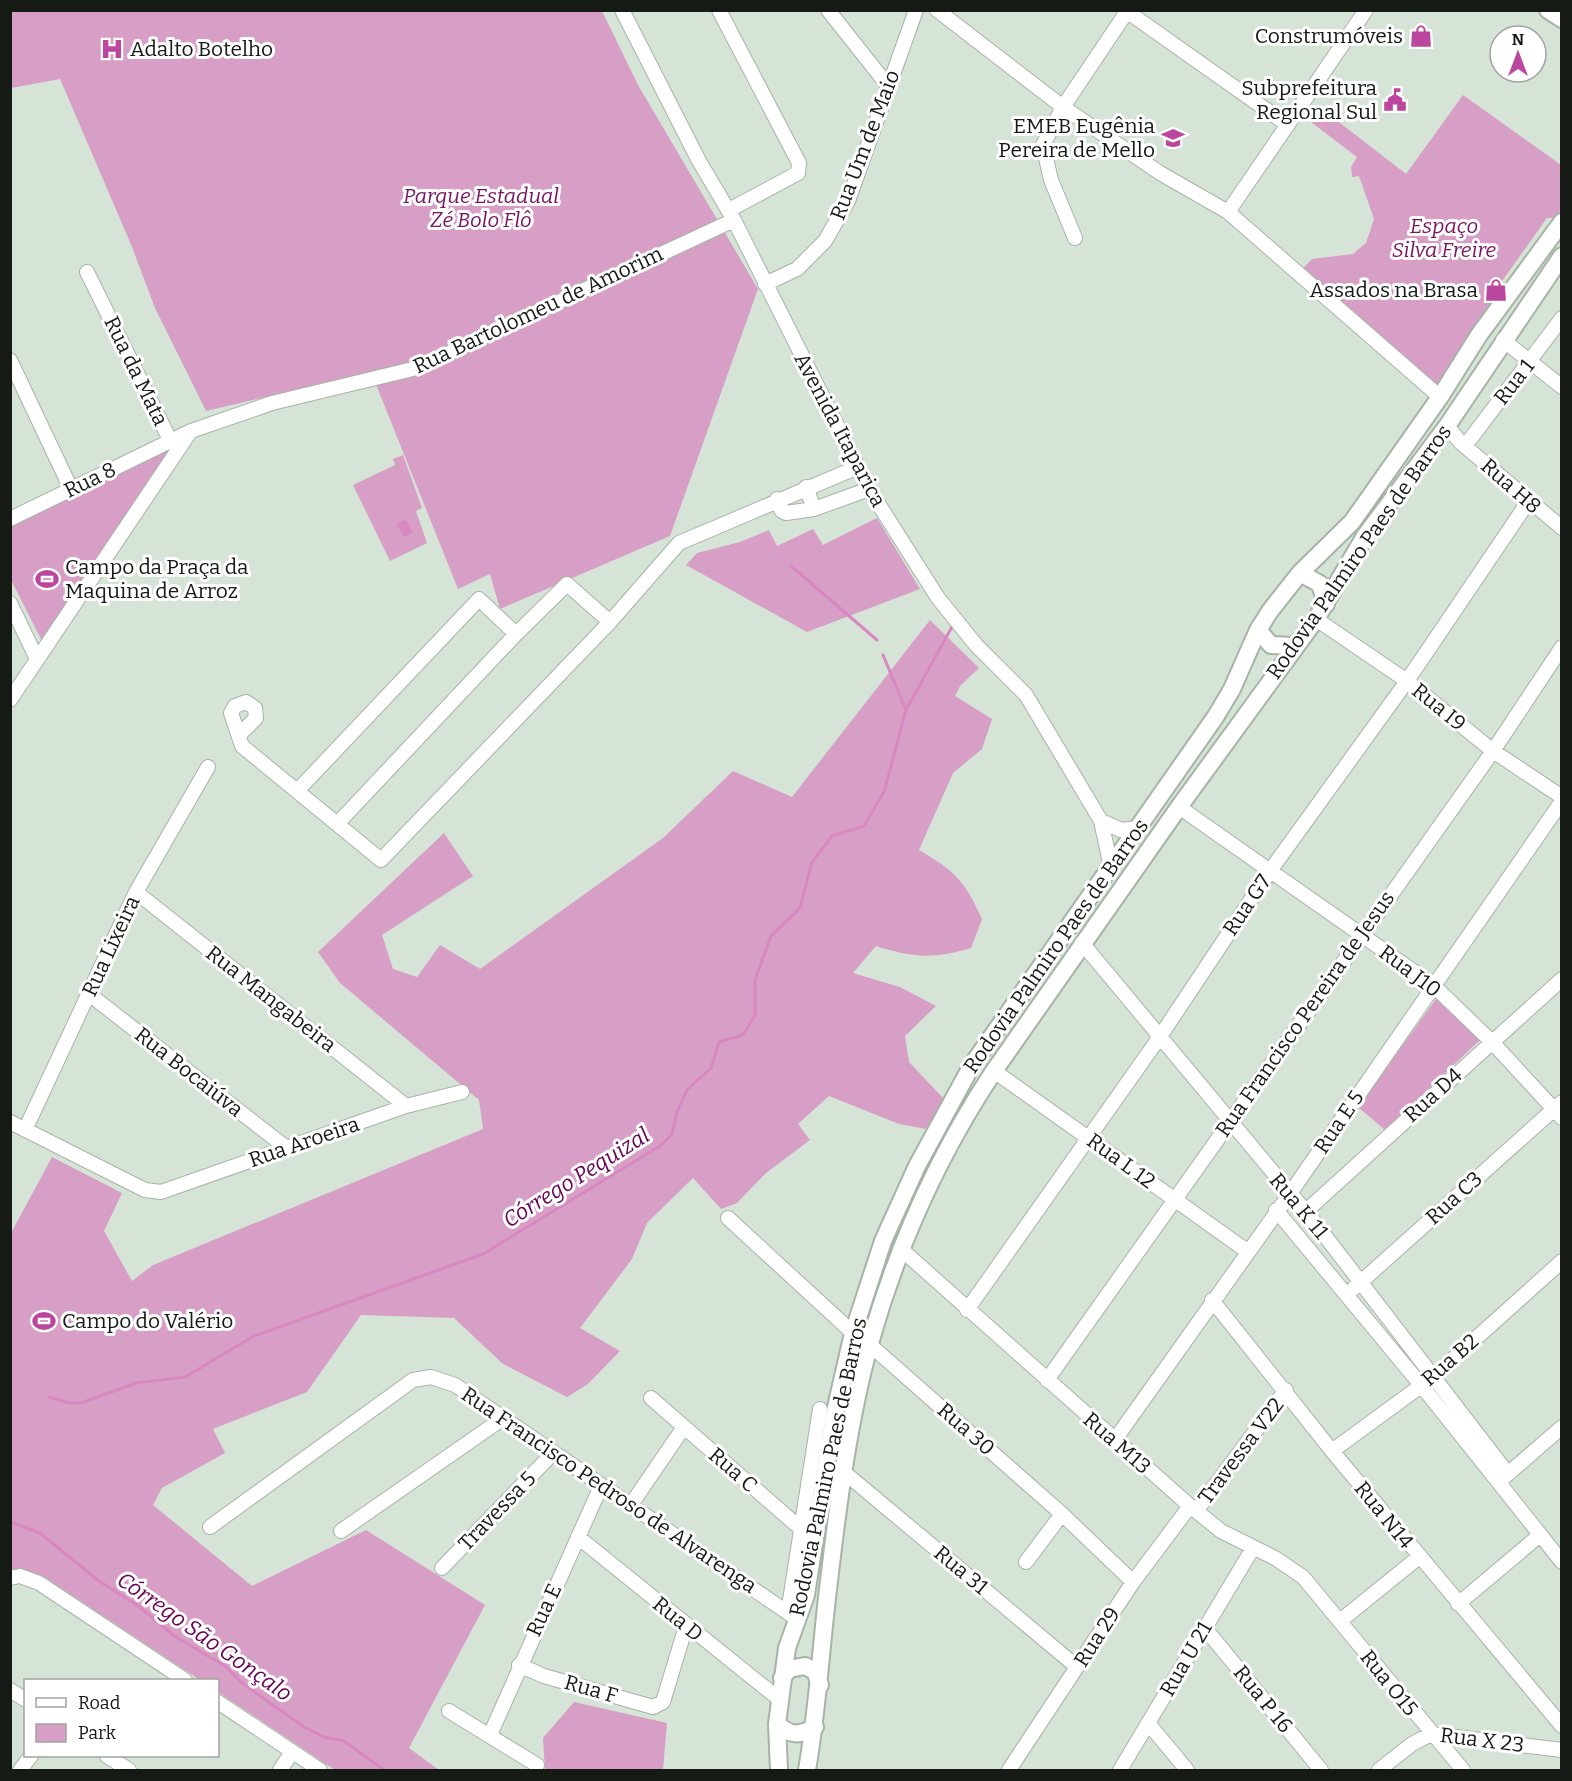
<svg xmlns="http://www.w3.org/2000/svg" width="1572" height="1781" viewBox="0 0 1572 1781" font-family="Bitter,serif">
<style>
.green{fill:#d79fc5}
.water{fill:#d987c1}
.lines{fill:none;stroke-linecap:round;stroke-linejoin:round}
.stream{stroke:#d987c1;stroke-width:3}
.minor-casing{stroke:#a6b4a6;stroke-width:16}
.major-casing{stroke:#a6b4a6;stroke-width:20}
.minor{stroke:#fff;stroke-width:14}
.major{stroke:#fff;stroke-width:16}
.labels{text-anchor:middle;stroke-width:6;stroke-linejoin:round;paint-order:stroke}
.poi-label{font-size:21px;fill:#151a15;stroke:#fff;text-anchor:end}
.street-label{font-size:21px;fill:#151a15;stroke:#fff}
.park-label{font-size:21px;font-style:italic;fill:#781663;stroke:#fff}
.water-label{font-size:22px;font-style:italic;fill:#680055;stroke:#fff}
</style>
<rect width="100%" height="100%" fill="#d5e4d6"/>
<path class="green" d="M 11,11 L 602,11 L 638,85 L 758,289 L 670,536 L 500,609 L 490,574 L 458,589 L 371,372 L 206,411 L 155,308 L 132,247 L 60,79 L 11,88 Z
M 1463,95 L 1561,165 L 1561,209 L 1556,218 L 1547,218 L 1500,284 L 1501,294 L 1437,386 L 1302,269 L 1312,259 L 1353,254 L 1366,243 L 1374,219 L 1359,176 L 1352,177 L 1351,167 L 1357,157 L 1307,119 L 1317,105 L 1406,174 Z
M 177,442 L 45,647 L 11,580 L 11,525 Z
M 403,455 L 422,508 L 416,511 L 427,543 L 390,561 L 353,485 L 395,465 L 393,459 Z
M 877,518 L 920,589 L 807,632 L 686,565 L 697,553 L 740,542 L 769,530 L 777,546 L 813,529 L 823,545 Z
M 930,620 L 979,668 L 960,686 L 955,696 L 992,719 L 982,749 L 953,773 L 919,850 C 955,871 965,881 982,919 L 971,948 C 934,959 913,958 876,946 L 853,973 L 900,987 L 936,1006 L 905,1036 L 909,1062 L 944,1099 L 926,1129 L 899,1124 L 829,1096 L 798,1124 L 810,1140 L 766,1173 L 737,1203 L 721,1209 L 693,1178 L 647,1223 L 632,1259 L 580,1328 L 620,1351 L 588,1384 L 567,1397 L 503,1364 L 454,1318 L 361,1315 L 307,1392 L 213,1429 L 225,1453 L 162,1488 L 153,1505 L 252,1586 L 366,1530 L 485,1605 L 409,1748 L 439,1770 L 335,1770 L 218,1692 L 218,1680 L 200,1680 L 46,1578 L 20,1569 L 11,1569 L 11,1233 L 52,1157 L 122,1193 L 104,1231 L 132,1281 L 153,1265 L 483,1129 L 479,1100 L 340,983 L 318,952 L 444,833 L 473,876 L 382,935 L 393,969 L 417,977 L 440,945 L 480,969 L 663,838 L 733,771 L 792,797 Z
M 1436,999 L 1480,1040 L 1385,1130 L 1358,1107 Z
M 574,1702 L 667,1723 L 663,1770 L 545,1770 L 543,1738 Z"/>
<path class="water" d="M 406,519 L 413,533 L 404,537 L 397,524 Z"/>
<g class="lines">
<path class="stream" d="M 791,566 L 877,640
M 883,655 L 906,710
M 49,1397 L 70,1403 L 81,1403 L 136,1383 L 185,1377 L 254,1336 L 483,1254 L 660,1146 L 672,1134 L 677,1112 L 687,1090 L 711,1068 L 719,1042 L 743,1035 L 755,1015 L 755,980 L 771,936 L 800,908 L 812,862 L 832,836 L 864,826 L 884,792 L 906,710 L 953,625
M 10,1522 L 40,1533 L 99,1581 L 138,1606 L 176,1637 L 225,1666 L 241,1682 L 304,1727 L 324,1737 L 344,1741 L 384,1770"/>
<g class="minor-casing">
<path id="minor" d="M 622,10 L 699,161 L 734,220 L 869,489 L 938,598 L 976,645 L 1026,695 L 1101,821 L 1111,867
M 719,10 L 799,163 L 798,173 L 729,210
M 828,10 L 889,87
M 937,10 L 1063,107 L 1160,173 L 1228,212 L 1440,397
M 1125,10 L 1288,125
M 1228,212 L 1366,10
M 1075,238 L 1051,180 L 1043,145 L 1063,107 L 1128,10
M 87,272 L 170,440
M 765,284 L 797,269 L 825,241 L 848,201 L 916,10
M 1503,340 L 1562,387
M 10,360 L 71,489
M 1447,426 L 1461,443 L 1562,528
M 1465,446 L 1562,318
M 806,487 L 814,509 L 869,489
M 777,499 L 782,511 L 786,513 L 814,509
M 10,519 L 191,431 L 272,403 L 417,368 L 734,220
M 10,603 L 37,659
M 1316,619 L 1407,681 L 1493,751 L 1562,797
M 10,700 L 190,432
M 239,735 L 256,718 L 255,708 L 246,702 L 235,706 L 231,713 L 242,746 L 381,860 L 610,622 L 679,543 L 858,467
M 298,790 L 479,599 L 516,634
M 1179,807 L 1433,985 L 1492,1042 L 1562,1118
M 1101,821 L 1121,830 L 1138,828
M 338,823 L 516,634 L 567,584 L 610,622
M 136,892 L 406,1106
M 1082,943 L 1312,1219 L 1508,1474
M 89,994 L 288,1149
M 994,1071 L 1247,1251
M 10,1122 L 145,1190 L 161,1192 L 406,1106 L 462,1092
M 25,1130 L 136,892 L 208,767
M 1276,1210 L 1421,1385 L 1562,1562
M 1305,1212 L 1562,979
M 728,1218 L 853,1333
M 902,1250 L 1190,1506 L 1221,1531 L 1275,1558 L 1303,1577 L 1463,1770
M 1353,1289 L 1562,1102
M 1212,1300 L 1332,1451 L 1562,1726
M 967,1310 L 1159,1038 L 1270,871 L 1407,681 L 1528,502
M 869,1344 L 1062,1514 L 1133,1582
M 1047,1380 L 1493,751 L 1562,647
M 651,1398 L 816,1542
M 1114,1441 L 1289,1195 L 1562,801
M 1332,1451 L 1433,1377 L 1562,1261
M 845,1473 L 1077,1667
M 1502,1479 L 1562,1427
M 630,1506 L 684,1427
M 1196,1511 L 1286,1390
M 210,1527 L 413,1380 L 431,1377 L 455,1385 L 797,1619
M 341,1531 L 502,1419
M 578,1537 L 779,1699
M 1026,1562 L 1062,1514
M 442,1568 L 553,1453
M 10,1578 L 20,1576 L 39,1583 L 185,1680
M 1458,1604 L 1540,1535
M 788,1613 L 820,1409
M 1340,1621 L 1419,1557
M 1204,1627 L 1321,1770
M 519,1665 L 544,1676 L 653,1707 L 663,1702 L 686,1626
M 10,1690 L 26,1700
M 218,1702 L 320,1770
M 449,1711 L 537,1765
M 1148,1723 L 1187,1770
M 490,1735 L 601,1486
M 107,1756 L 129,1770
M 20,1770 L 31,1756
M 280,1770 L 292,1752
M 1009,1770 L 1133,1582 L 1190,1506
M 1120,1770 L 1253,1548
M 1379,1770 L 1412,1744 L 1431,1734 L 1562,1750"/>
</g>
<g class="major-casing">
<path id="major" d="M 1548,10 L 1562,19
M 1300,573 L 1320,584 L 1326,604
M 1258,630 L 1271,645 L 1296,646
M 782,1678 L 789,1669 L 805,1666 L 815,1671 L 820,1685
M 777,1724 C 790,1736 799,1736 815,1727
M 779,1770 L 777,1724 L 787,1648 L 806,1595 L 834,1416 L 853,1333 L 883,1241 L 917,1166 L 972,1065 L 1216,716 L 1232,689 L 1258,630 L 1270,611 L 1300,573 L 1352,522 L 1440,397 L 1479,335 L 1562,222
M 807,1770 C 818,1707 821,1644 829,1581 C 838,1504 849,1418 870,1343 C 897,1247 939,1154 994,1071 L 1179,807 L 1316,619 L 1365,536 L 1447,426 L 1562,256"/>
</g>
<use href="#minor" class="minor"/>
<use href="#major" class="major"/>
</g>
<defs>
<g id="shop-bare" transform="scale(1.8)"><path d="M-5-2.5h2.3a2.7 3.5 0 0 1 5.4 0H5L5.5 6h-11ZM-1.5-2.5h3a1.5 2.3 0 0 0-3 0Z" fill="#bb469e" stroke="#fff" stroke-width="2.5" paint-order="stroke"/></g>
<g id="hospital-bare" transform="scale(1.8)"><path d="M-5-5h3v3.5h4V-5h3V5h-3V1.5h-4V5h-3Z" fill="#bb469e" stroke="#fff" stroke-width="2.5" paint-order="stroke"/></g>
<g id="civic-bare" transform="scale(1.8)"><path d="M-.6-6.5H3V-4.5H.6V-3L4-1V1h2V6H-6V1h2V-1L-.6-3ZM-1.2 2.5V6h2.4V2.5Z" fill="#bb469e" stroke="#fff" stroke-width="2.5" paint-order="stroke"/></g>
<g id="school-bare" transform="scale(1.8)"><path d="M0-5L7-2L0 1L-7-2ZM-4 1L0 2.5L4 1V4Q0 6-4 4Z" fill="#bb469e" stroke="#fff" stroke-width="2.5" paint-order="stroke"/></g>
<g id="stadium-bare" transform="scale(1.8)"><path d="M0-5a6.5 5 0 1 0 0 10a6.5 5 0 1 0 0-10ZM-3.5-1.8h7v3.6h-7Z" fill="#bb469e" stroke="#fff" stroke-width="2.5" paint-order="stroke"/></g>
</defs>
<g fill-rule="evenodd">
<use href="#shop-bare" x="1421" y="36"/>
<use href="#hospital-bare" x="112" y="49"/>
<use href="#civic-bare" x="1395" y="100"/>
<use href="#school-bare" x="1173" y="138"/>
<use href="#shop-bare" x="1496" y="290"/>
<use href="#stadium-bare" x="47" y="579"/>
<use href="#stadium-bare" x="44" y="1321"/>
</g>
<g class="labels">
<g class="poi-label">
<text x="1403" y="43">Construmóveis</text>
<text x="130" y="56" text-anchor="start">Adalto Botelho</text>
<text x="1377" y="95">Subprefeitura<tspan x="1377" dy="24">Regional Sul</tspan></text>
<text x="1155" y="133">EMEB Eugênia<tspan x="1155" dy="24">Pereira de Mello</tspan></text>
<text x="1478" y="297">Assados na Brasa</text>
<text x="65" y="574" text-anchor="start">Campo da Praça da<tspan x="65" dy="24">Maquina de Arroz</tspan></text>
<text x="62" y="1328" text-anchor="start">Campo do Valério</text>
</g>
<g class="street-label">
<text transform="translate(865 145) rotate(-69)" y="7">Rua Um de Maio</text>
<text transform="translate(538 310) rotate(-25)" y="7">Rua Bartolomeu de Amorim</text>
<text transform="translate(136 371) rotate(64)" y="7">Rua da Mata</text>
<text transform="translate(1514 382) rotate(-52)" y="7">Rua 1</text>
<text transform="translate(840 430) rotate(62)" y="7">Avenida Itaparica</text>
<text transform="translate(90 480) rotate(-26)" y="7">Rua 8</text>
<text transform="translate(1511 486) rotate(41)" y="7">Rua H8</text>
<text transform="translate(1359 552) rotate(-55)" y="7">Rodovia Palmiro Paes de Barros</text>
<text transform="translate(1439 707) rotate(39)" y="7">Rua I9</text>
<text transform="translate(1247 905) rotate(-56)" y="7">Rua G7</text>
<text transform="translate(111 946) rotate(-65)" y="7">Rua Lixeira</text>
<text transform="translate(1056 946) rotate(-55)" y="7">Rodovia Palmiro Paes de Barros</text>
<text transform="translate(1410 971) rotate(37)" y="7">Rua J10</text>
<text transform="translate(271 999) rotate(38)" y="7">Rua Mangabeira</text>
<text transform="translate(1305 1014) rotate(-55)" y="7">Rua Francisco Pereira de Jesus</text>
<text transform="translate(189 1072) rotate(38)" y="7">Rua Bocaiúva</text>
<text transform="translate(1433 1095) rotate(-42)" y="7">Rua D4</text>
<text transform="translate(1339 1122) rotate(-56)" y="7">Rua E 5</text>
<text transform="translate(304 1142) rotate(-19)" y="7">Rua Aroeira</text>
<text transform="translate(1121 1161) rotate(36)" y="7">Rua L 12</text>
<text transform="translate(1454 1198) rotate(-42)" y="7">Rua C3</text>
<text transform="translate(1299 1206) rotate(50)" y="7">Rua K 11</text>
<text transform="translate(1450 1360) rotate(-41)" y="7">Rua B2</text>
<text transform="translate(966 1429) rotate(41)" y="7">Rua 30</text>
<text transform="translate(1117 1443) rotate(41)" y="7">Rua M13</text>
<text transform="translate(1241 1451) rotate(-53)" y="7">Travessa V22</text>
<text transform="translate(828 1467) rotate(-78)" y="7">Rodovia Palmiro Paes de Barros</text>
<text transform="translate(733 1470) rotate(41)" y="7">Rua C</text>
<text transform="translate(609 1490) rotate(34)" y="7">Rua Francisco Pedroso de Alvarenga</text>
<text transform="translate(497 1511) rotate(-46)" y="7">Travessa 5</text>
<text transform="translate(1384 1515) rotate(51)" y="7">Rua N14</text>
<text transform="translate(961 1570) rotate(40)" y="7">Rua 31</text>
<text transform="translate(544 1610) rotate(-65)" y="7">Rua E</text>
<text transform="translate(678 1619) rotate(39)" y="7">Rua D</text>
<text transform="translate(1097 1637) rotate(-57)" y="7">Rua 29</text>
<text transform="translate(1186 1659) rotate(-60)" y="7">Rua U 21</text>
<text transform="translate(1389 1683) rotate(51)" y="7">Rua O15</text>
<text transform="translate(591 1689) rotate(16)" y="7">Rua F</text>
<text transform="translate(1263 1699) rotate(51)" y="7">Rua P 16</text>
<text transform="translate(1482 1740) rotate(7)" y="7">Rua X 23</text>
</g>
<g class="park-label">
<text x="481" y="203">Parque Estadual<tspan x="481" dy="24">Zé Bolo Flô</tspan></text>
<text x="1444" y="233">Espaço<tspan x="1444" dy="24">Silva Freire</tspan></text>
</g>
<g class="water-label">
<text transform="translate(576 1177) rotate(-32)" y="8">Córrego Pequizal</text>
<text transform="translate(205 1636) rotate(35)" y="8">Córrego São Gonçalo</text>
</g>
</g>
<rect width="1572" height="1781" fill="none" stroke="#151a15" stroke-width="24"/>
<rect x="24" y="1679" width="195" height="78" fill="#ffffff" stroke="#a1a3a1" stroke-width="1.5"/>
<rect x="36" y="1698" width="30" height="9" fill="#ffffff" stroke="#a1a3a1" stroke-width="1.5"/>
<text x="78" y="1709" font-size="18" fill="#151a15">Road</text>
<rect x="36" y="1724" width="30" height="18" fill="#d79fc5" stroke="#a1a3a1" stroke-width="1.5"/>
<text x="78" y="1739" font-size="18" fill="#151a15">Park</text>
<g transform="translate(1518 54)"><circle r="28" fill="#ffffff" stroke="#a1a3a1" stroke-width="1.5"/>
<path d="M0-4.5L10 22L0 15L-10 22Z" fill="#bb469e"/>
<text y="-9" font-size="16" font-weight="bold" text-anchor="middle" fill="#151a15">N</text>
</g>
</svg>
